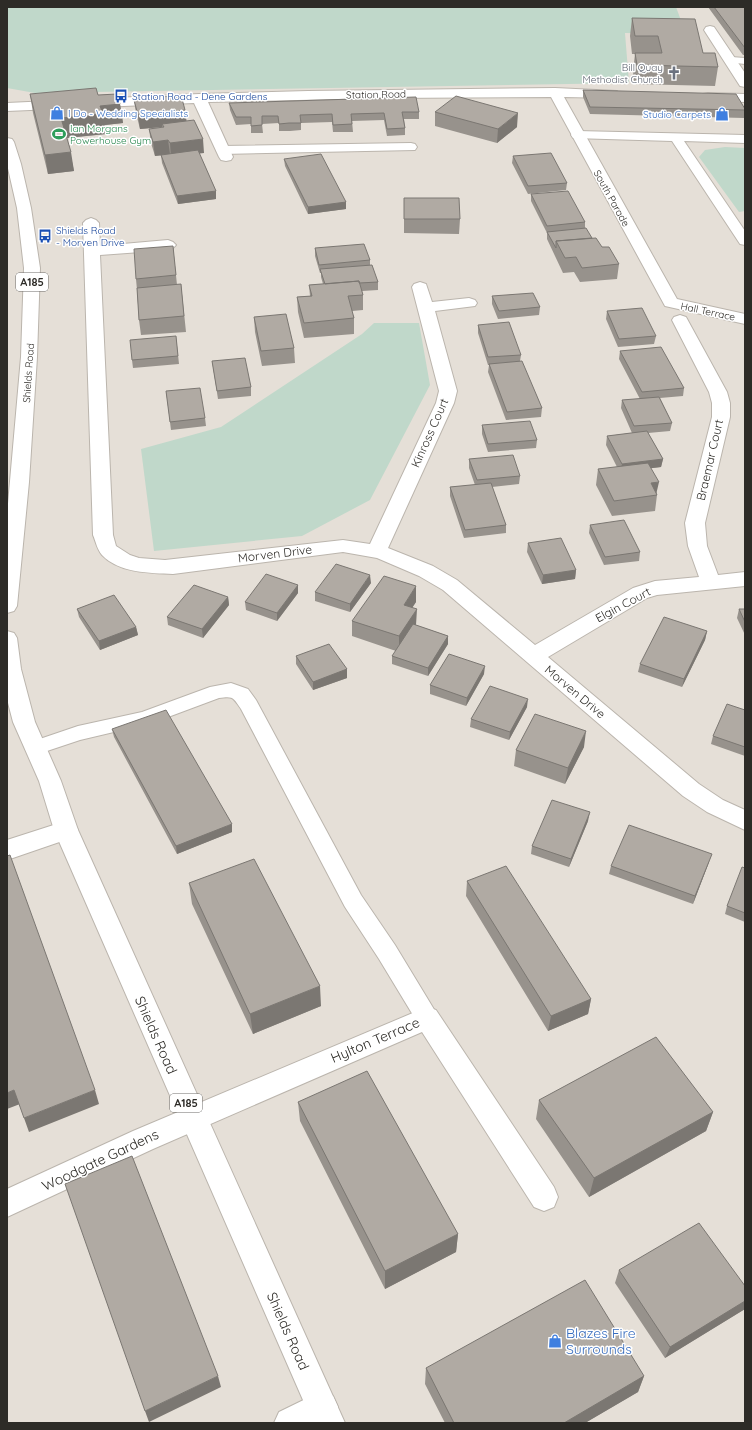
<svg xmlns="http://www.w3.org/2000/svg" width="752" height="1430" viewBox="0 0 752 1430" font-family="Quicksand,sans-serif">
<style>
.green{fill:#c0d8ca}
.lines{fill:none;stroke-linecap:round;stroke-linejoin:round}
.service-casing{stroke:#bbb5ad;stroke-width:2}
.minor-casing{stroke:#bbb5ad;stroke-width:2}
.primary-casing{stroke:#bbb5ad;stroke-width:2}
.service{fill:#fff;fill-rule:evenodd}
.minor{fill:#fff;fill-rule:evenodd}
.primary{fill:#fff;fill-rule:evenodd}
.wall{fill:#97928c}
.shaded-wall{fill:#7b7772}
.building{fill:#b0aaa3;stroke:#7b7772}
.labels{text-anchor:middle;stroke-width:3;stroke-linejoin:round;paint-order:stroke}
.far-worship-label{font-size:10px;fill:#5b616d;stroke:#fff;text-anchor:end}
.far-street-label{font-size:10px;fill:#2d2b27;stroke:#fff}
.far-transit-label{font-size:10px;fill:#164399;stroke:#fff;text-anchor:start}
.far-shop-label{font-size:10px;fill:#366cbe;stroke:#fff;text-anchor:start}
.far-leisure-label{font-size:10px;fill:#27864d;stroke:#fff;text-anchor:start}
.shield{fill:#fff;stroke:#6c6b68;stroke-width:1}
.shield-label{font-size:11px;font-weight:bold;fill:#2d2b27}
.street-label{font-size:12px;fill:#2d2b27;stroke:#fff}
.near-street-label{font-size:14px;fill:#2d2b27;stroke:#fff}
.near-shop-label{font-size:14px;fill:#366cbe;stroke:#fff;text-anchor:start}
</style>
<rect width="100%" height="100%" fill="#e5dfd7"/>
<path class="green" d="M 7,7 L 676,7 L 686,34 L 625,33 L 629,83 L 35,93 L 7,88 Z
M 725,147 L 745,148 L 745,211 L 739,212 L 699,157 L 705,150 Z
M 374,323 L 419,323 L 430,385 L 370,500 L 302,536 L 154,551 L 141,449 L 221,427 L 362,334 Z"/>
<g class="lines">
<g class="service-casing">
<path id="service" d="M 731,57 L 745,58 L 745,64 L 727,62 L 726,60 Z
M 577,131 L 745,135 L 745,143 L 684,141 L 745,231 L 745,245 L 740,244 L 672,141 L 573,138 L 571,135 L 573,132 Z
M 411,143 L 415,144 L 417,147 L 415,150 L 222,154 L 218,153 L 216,150 L 218,147 L 222,146 Z
M 231,683 L 248,689 L 256,700 L 361,895 L 395,945 L 435,1011 L 438,1018 L 435,1025 L 427,1028 L 419,1025 L 379,959 L 345,907 L 241,709 C 233,697 233,696 219,698 L 152,723 L 80,740 L 35,755 L 28,753 L 25,748 L 28,743 L 78,726 L 142,712 L 210,687 Z"/>
</g>
<g class="minor-casing">
<path id="minor" d="M 710,26 L 714,27 L 745,73 L 745,87 L 740,86 L 704,30 L 706,27 Z
M 555,88 L 617,91 L 619,94 L 617,97 L 612,98 L 564,97 L 677,299 L 745,314 L 745,324 L 665,306 L 551,97 L 384,98 L 208,102 L 233,157 L 231,160 L 226,161 L 221,160 L 219,157 L 194,103 L 7,111 L 7,103 L 199,94 L 308,91 Z
M 708,93 L 745,94 L 745,102 L 703,100 L 701,97 L 703,94 Z
M 91,218 L 96,220 L 99,223 L 100,246 L 168,240 L 173,242 L 176,245 L 173,248 L 168,250 L 100,255 L 113,535 L 116,546 L 130,555 L 139,558 L 165,560 L 343,540 L 370,544 L 436,403 L 439,391 L 412,287 L 414,284 L 420,282 L 426,284 L 432,302 L 469,298 L 475,300 L 477,303 L 475,306 L 435,311 L 457,391 L 454,403 L 388,548 L 433,566 L 457,580 L 535,645 L 633,588 L 655,581 L 699,577 L 688,546 L 685,523 L 712,417 L 712,403 L 709,392 L 672,320 L 674,317 L 680,315 L 686,317 L 727,392 L 730,403 L 730,417 L 705,523 L 707,546 L 718,575 L 745,572 L 745,586 L 657,595 L 647,598 L 548,657 L 699,784 L 723,800 L 745,810 L 745,830 L 707,812 L 683,796 L 443,590 L 419,576 L 377,558 L 343,552 L 173,574 C 150,573 119,573 102,555 C 97,549 96,542 93,535 L 83,223 L 86,220 Z
M 66,821 L 74,823 L 78,830 L 74,837 L 7,860 L 7,840 Z
M 427,1007 L 436,1010 L 554,1187 L 558,1197 L 554,1207 L 544,1211 L 534,1207 L 422,1032 L 153,1149 L 7,1217 L 7,1189 L 133,1131 Z
M 322,1391 L 333,1396 L 338,1407 L 333,1418 L 324,1423 L 274,1423 L 279,1412 Z"/>
</g>
<g class="primary-casing">
<path id="primary" d="M 7,138 L 12,139 L 14,142 L 21,164 L 31,208 L 40,268 L 37,357 L 29,482 L 17,606 L 14,611 L 7,613 L 7,515 L 21,357 L 24,268 L 17,208 L 7,164 Z
M 7,631 L 14,633 L 17,638 L 21,669 L 35,722 L 61,781 L 78,830 L 345,1423 L 313,1423 L 54,830 L 39,781 L 13,722 L 7,699 Z"/>
</g>
<use href="#service" class="service"/>
<use href="#minor" class="minor"/>
<use href="#primary" class="primary"/>
</g>
<path class="wall" d="M 708,7 L 745,7 L 745,55 L 743,55 Z
M 632,18 L 703,53 L 718,67 L 715,86 L 634,84 L 633,71 L 635,54 L 632,54 L 630,36 Z
M 583,90 L 745,109 L 745,115 L 744,118 L 590,114 L 583,97 Z
M 30,94 L 98,95 L 120,104 L 123,123 L 105,125 L 106,134 L 67,138 L 74,171 L 48,174 L 33,113 Z
M 134,100 L 186,121 L 204,153 L 199,153 L 216,191 L 216,199 L 178,204 L 162,163 L 161,155 L 164,155 L 155,156 L 151,143 L 149,129 L 163,128 L 162,127 L 140,129 L 136,113 Z
M 229,103 L 419,112 L 419,119 L 404,119 L 405,128 L 405,135 L 387,136 L 384,120 L 352,121 L 353,132 L 333,132 L 332,122 L 301,123 L 301,130 L 290,131 L 279,131 L 279,123 L 262,124 L 263,133 L 251,133 L 251,124 L 236,125 L 230,110 Z
M 435,112 L 517,127 L 497,143 L 435,126 Z
M 513,156 L 567,183 L 566,190 L 528,194 L 512,163 Z
M 284,159 L 346,202 L 346,209 L 308,214 L 285,166 Z
M 531,194 L 585,222 L 585,228 L 592,238 L 619,264 L 617,279 L 580,282 L 574,272 L 563,273 L 547,239 L 547,233 L 531,201 Z
M 404,198 L 460,219 L 459,234 L 404,233 Z
M 173,246 L 177,285 L 181,284 L 186,332 L 141,335 L 139,320 L 137,290 L 136,279 Z
M 315,248 L 370,260 L 370,265 L 378,282 L 378,290 L 362,291 L 363,295 L 363,310 L 352,311 L 354,318 L 354,334 L 304,338 L 298,312 L 297,297 L 310,296 L 309,285 L 323,284 L 321,277 L 321,273 L 320,273 L 315,256 Z
M 492,296 L 540,307 L 539,315 L 498,319 L 492,304 Z
M 607,311 L 656,336 L 654,344 L 618,347 L 606,319 Z
M 254,317 L 294,348 L 295,363 L 262,366 L 255,332 Z
M 478,325 L 521,355 L 520,361 L 542,408 L 541,417 L 506,420 L 488,372 L 489,365 L 488,365 L 478,333 Z
M 176,336 L 179,364 L 133,368 L 132,360 Z
M 620,351 L 684,388 L 683,396 L 660,398 L 672,423 L 670,431 L 648,433 L 663,459 L 661,467 L 651,468 L 657,495 L 655,511 L 612,516 L 596,485 L 598,469 L 617,467 L 606,445 L 607,436 L 632,433 L 621,408 L 622,400 L 640,399 L 619,359 Z
M 212,361 L 251,387 L 251,396 L 218,399 Z
M 166,391 L 205,418 L 206,426 L 171,430 Z
M 482,425 L 537,440 L 536,448 L 488,452 L 482,434 Z
M 469,459 L 520,476 L 519,484 L 492,487 L 506,525 L 506,533 L 464,538 L 450,496 L 450,487 L 475,485 L 469,468 Z
M 590,525 L 640,552 L 639,561 L 604,565 L 589,533 Z
M 528,543 L 576,570 L 575,579 L 542,584 L 527,552 Z
M 371,583 L 350,612 L 315,601 L 315,592 Z
M 298,585 L 298,593 L 277,621 L 246,610 L 245,602 Z
M 228,597 L 229,605 L 203,638 L 168,625 L 167,617 Z
M 416,602 L 412,608 L 416,625 L 448,636 L 448,644 L 428,676 L 392,664 L 392,656 L 396,651 L 352,636 L 352,621 Z
M 77,609 L 136,627 L 138,635 L 100,650 L 79,617 Z
M 739,609 L 745,609 L 745,635 L 737,618 Z
M 707,631 L 705,640 L 682,687 L 638,672 L 640,664 Z
M 296,656 L 347,669 L 347,678 L 313,690 L 296,664 Z
M 484,674 L 466,706 L 430,694 L 430,685 Z
M 527,707 L 509,740 L 470,727 L 471,719 Z
M 745,710 L 745,756 L 711,744 L 713,736 Z
M 112,729 L 232,832 L 177,854 L 114,737 Z
M 584,747 L 565,784 L 514,766 L 516,750 Z
M 588,821 L 569,867 L 531,854 L 532,846 Z
M 709,862 L 693,904 L 609,874 L 611,866 Z
M 745,868 L 745,922 L 725,914 L 727,906 Z
M 467,881 L 591,999 L 588,1014 L 548,1031 L 466,896 Z
M 189,883 L 321,1006 L 253,1034 L 192,904 Z
M 539,1100 L 713,1112 L 706,1131 L 589,1197 L 536,1119 Z
M 298,1102 L 458,1234 L 456,1252 L 385,1289 L 300,1121 Z
M 619,1270 L 745,1286 L 745,1309 L 665,1358 L 615,1283 Z
M 426,1368 L 644,1376 L 638,1392 L 585,1423 L 445,1423 L 425,1384 Z"/>
<path class="shaded-wall" d="M 120,104 L 123,123 L 105,125 L 106,134 L 65,138 L 61,118 L 100,106 Z
M 185,110 L 187,124 L 162,124 L 162,127 L 140,129 L 138,115 Z
M 518,113 L 517,127 L 497,143 L 498,129 Z
M 203,139 L 204,153 L 171,157 L 170,143 Z
M 168,140 L 170,154 L 155,156 L 153,142 Z
M 71,152 L 74,171 L 48,174 L 45,155 Z
M 216,191 L 216,199 L 178,204 L 177,196 Z
M 346,202 L 346,209 L 308,214 L 308,207 Z
M 663,459 L 661,467 L 620,472 L 622,464 Z
M 659,482 L 656,495 L 651,483 Z
M 576,570 L 575,579 L 542,584 L 543,575 Z
M 370,575 L 371,583 L 350,612 L 350,604 Z
M 298,585 L 298,593 L 277,621 L 277,613 Z
M 416,586 L 416,602 L 403,621 L 404,605 Z
M 228,597 L 229,605 L 203,638 L 202,629 Z
M 417,609 L 416,625 L 399,652 L 399,636 Z
M 136,627 L 138,635 L 100,650 L 99,641 Z
M 707,631 L 705,640 L 682,687 L 684,679 Z
M 448,636 L 448,644 L 428,676 L 428,668 Z
M 485,666 L 484,674 L 466,706 L 467,698 Z
M 347,669 L 347,678 L 313,690 L 313,682 Z
M 528,699 L 527,707 L 509,740 L 510,732 Z
M 586,731 L 584,747 L 565,784 L 568,768 Z
M 590,812 L 588,821 L 569,867 L 571,859 Z
M 232,824 L 232,832 L 177,854 L 176,846 Z
M 712,854 L 709,862 L 693,904 L 695,896 Z
M 320,986 L 321,1006 L 253,1034 L 250,1014 Z
M 591,999 L 588,1014 L 548,1031 L 551,1016 Z
M 14,1090 L 20,1104 L 7,1109 L 7,1093 Z
M 95,1090 L 99,1104 L 29,1132 L 24,1118 Z
M 713,1112 L 706,1131 L 589,1197 L 594,1178 Z
M 458,1234 L 456,1252 L 385,1289 L 385,1271 Z
M 745,1301 L 745,1309 L 665,1358 L 670,1347 Z
M 218,1376 L 221,1387 L 149,1422 L 145,1411 Z
M 644,1376 L 638,1392 L 585,1423 L 564,1423 Z"/>
<path class="building" d="M 714,7 L 745,7 L 745,48 Z
M 632,18 L 695,19 L 703,53 L 715,53 L 718,67 L 637,65 L 635,53 L 662,53 L 658,36 L 635,36 Z
M 96,88 L 98,95 L 117,94 L 120,104 L 100,106 L 103,114 L 61,118 L 71,152 L 45,155 L 30,94 Z
M 583,90 L 736,94 L 745,109 L 745,110 L 590,107 Z
M 181,95 L 185,110 L 138,115 L 134,100 Z
M 456,96 L 518,113 L 498,129 L 435,112 Z
M 416,97 L 419,112 L 402,112 L 405,128 L 387,129 L 384,113 L 351,114 L 352,124 L 333,125 L 332,114 L 300,115 L 301,123 L 289,123 L 279,124 L 278,116 L 262,116 L 262,125 L 251,126 L 251,117 L 236,117 L 229,103 Z
M 194,120 L 203,139 L 170,143 L 168,140 L 153,142 L 149,129 L 164,127 L 162,124 Z
M 198,150 L 216,191 L 177,196 L 161,155 Z
M 551,153 L 567,183 L 528,186 L 513,156 Z
M 321,154 L 346,202 L 308,207 L 284,159 Z
M 568,191 L 585,222 L 547,226 L 531,194 Z
M 404,198 L 459,198 L 460,219 L 404,219 Z
M 586,228 L 592,238 L 556,241 L 556,248 L 547,232 Z
M 596,238 L 602,247 L 609,247 L 619,264 L 582,268 L 576,257 L 565,258 L 556,241 Z
M 364,244 L 370,260 L 319,265 L 315,248 Z
M 173,246 L 176,275 L 136,279 L 134,249 Z
M 372,265 L 378,282 L 359,283 L 359,281 L 325,284 L 320,269 Z
M 359,281 L 363,295 L 348,296 L 354,318 L 304,323 L 297,297 L 312,296 L 309,285 Z
M 181,284 L 184,316 L 139,320 L 137,288 Z
M 533,293 L 540,307 L 499,311 L 492,296 Z
M 642,308 L 656,336 L 619,339 L 607,311 Z
M 286,314 L 294,348 L 261,351 L 254,317 Z
M 509,322 L 521,355 L 488,357 L 478,325 Z
M 176,336 L 178,356 L 132,360 L 130,340 Z
M 661,347 L 684,388 L 642,392 L 620,351 Z
M 245,358 L 251,387 L 217,391 L 212,361 Z
M 522,361 L 542,408 L 507,412 L 489,364 Z
M 200,388 L 205,418 L 170,422 L 166,391 Z
M 659,397 L 672,423 L 634,426 L 622,400 Z
M 530,421 L 537,440 L 488,444 L 482,425 Z
M 647,431 L 663,459 L 622,464 L 607,436 Z
M 513,455 L 520,476 L 477,480 L 469,459 Z
M 648,463 L 659,482 L 651,483 L 657,495 L 614,501 L 598,469 Z
M 491,483 L 506,525 L 465,530 L 450,487 Z
M 624,520 L 640,552 L 605,557 L 590,525 Z
M 561,538 L 576,570 L 543,575 L 528,543 Z
M 336,564 L 370,575 L 350,604 L 315,592 Z
M 266,574 L 298,585 L 277,613 L 245,602 Z
M 384,576 L 416,586 L 404,605 L 417,609 L 399,636 L 352,621 Z
M 194,585 L 228,597 L 202,629 L 167,617 Z
M 114,595 L 136,627 L 99,641 L 77,609 Z
M 739,609 L 745,609 L 745,622 Z
M 664,617 L 707,631 L 684,679 L 640,664 Z
M 413,624 L 448,636 L 428,668 L 392,656 Z
M 329,644 L 347,669 L 313,682 L 296,656 Z
M 449,654 L 485,666 L 467,698 L 430,685 Z
M 490,686 L 528,699 L 510,732 L 471,719 Z
M 727,704 L 745,710 L 745,747 L 713,736 Z
M 166,710 L 232,824 L 176,846 L 112,729 Z
M 535,714 L 586,731 L 568,768 L 516,750 Z
M 552,800 L 590,812 L 571,859 L 532,846 Z
M 629,825 L 712,854 L 695,896 L 611,866 Z
M 10,855 L 95,1090 L 24,1118 L 14,1090 L 7,1093 L 7,856 Z
M 254,859 L 320,986 L 250,1014 L 189,883 Z
M 506,866 L 591,999 L 551,1016 L 467,881 Z
M 742,867 L 745,868 L 745,913 L 727,906 Z
M 656,1037 L 713,1112 L 594,1178 L 539,1100 Z
M 367,1071 L 458,1234 L 385,1271 L 298,1102 Z
M 132,1156 L 218,1376 L 145,1411 L 65,1184 Z
M 699,1223 L 745,1286 L 745,1301 L 670,1347 L 619,1270 Z
M 585,1280 L 644,1376 L 564,1423 L 454,1423 L 426,1368 Z"/>
<defs>
<g id="church-bare" transform="scale(1.08)"><path d="M-1.2-6h2.4v3.5h3.3v2.4h-3.3V6h-2.4V-.1h-3.3v-2.4h3.3Z" fill="#6b7280" stroke="#fff" stroke-width="2.5" paint-order="stroke"/></g>
<g id="bus-bare" transform="scale(1.08)"><path d="M-5-6H5V4H4V6H2V4H-2V6H-4V4H-5ZM-3.5-4V0h7V-4ZM-3.5 1.2v1.5H-2V1.2ZM2 1.2v1.5H3.5V1.2Z" fill="#1a4fb4" stroke="#fff" stroke-width="2.5" paint-order="stroke"/></g>
<g id="shop-bare" transform="scale(1.08)"><path d="M-5-2.5h2.3a2.7 3.5 0 0 1 5.4 0H5L5.5 6h-11ZM-1.5-2.5h3a1.5 2.3 0 0 0-3 0Z" fill="#3f7fe0" stroke="#fff" stroke-width="2.5" paint-order="stroke"/></g>
<g id="stadium-bare" transform="scale(1.08)"><path d="M0-5a6.5 5 0 1 0 0 10a6.5 5 0 1 0 0-10ZM-3.5-1.8h7v3.6h-7Z" fill="#2e9e5b" stroke="#fff" stroke-width="2.5" paint-order="stroke"/></g>
</defs>
<g fill-rule="evenodd">
<use href="#church-bare" x="674" y="73"/>
<use href="#bus-bare" x="121" y="96"/>
<use href="#shop-bare" x="57" y="113"/>
<use href="#shop-bare" x="722" y="114"/>
<use href="#stadium-bare" x="59" y="134"/>
<use href="#bus-bare" x="45" y="236"/>
<use href="#shop-bare" x="555" y="1341"/>
</g>
<g class="labels">
<g class="far-worship-label">
<text x="663" y="71">Bill Quay<tspan x="663" dy="12">Methodist Church</tspan></text>
</g>
<g class="far-street-label">
<text transform="translate(376 94) rotate(-1)" y="4">Station Road</text>
<text transform="translate(612 198) rotate(61)" y="4">South Parade</text>
<text transform="translate(708 311) rotate(12)" y="4">Hall Terrace</text>
<text transform="translate(28 373) rotate(-86)" y="4">Shields Road</text>
</g>
<g class="far-transit-label">
<text x="132" y="100">Station Road - Dene Gardens</text>
<text x="56" y="234">Shields Road<tspan x="56" dy="12">- Morven Drive</tspan></text>
</g>
<g class="far-shop-label">
<text x="68" y="117">I Do - Wedding Specialists</text>
<text x="711" y="118" text-anchor="end">Studio Carpets</text>
</g>
<g class="far-leisure-label">
<text x="70" y="132">Ian Morgans<tspan x="70" dy="12">Powerhouse Gym</tspan></text>
</g>
<g class="shield">
<rect x="16" y="273" width="32" height="18" rx="3"/>
<rect x="170" y="1094" width="32" height="18" rx="3"/>
</g>
<g class="shield-label">
<text x="32" y="286">A185</text>
<text x="186" y="1107">A185</text>
</g>
<g class="street-label">
<text transform="translate(430 433) rotate(-66)" y="4">Kinross Court</text>
<text transform="translate(710 460) rotate(-77)" y="4">Braemar Court</text>
<text transform="translate(275 554) rotate(-7)" y="4">Morven Drive</text>
<text transform="translate(623 605) rotate(-28)" y="4">Elgin Court</text>
<text transform="translate(575 692) rotate(40)" y="4">Morven Drive</text>
</g>
<g class="near-street-label">
<text transform="translate(156 1035) rotate(66)" y="5">Shields Road</text>
<text transform="translate(375 1040) rotate(-23)" y="5">Hylton Terrace</text>
<text transform="translate(100 1160) rotate(-25)" y="5">Woodgate Gardens</text>
<text transform="translate(288 1331) rotate(66)" y="5">Shields Road</text>
</g>
<g class="near-shop-label">
<text x="566" y="1338">Blazes Fire<tspan x="566" dy="16">Surrounds</tspan></text>
</g>
</g>
<rect width="752" height="1430" fill="none" stroke="#2d2b27" stroke-width="16"/>
</svg>
